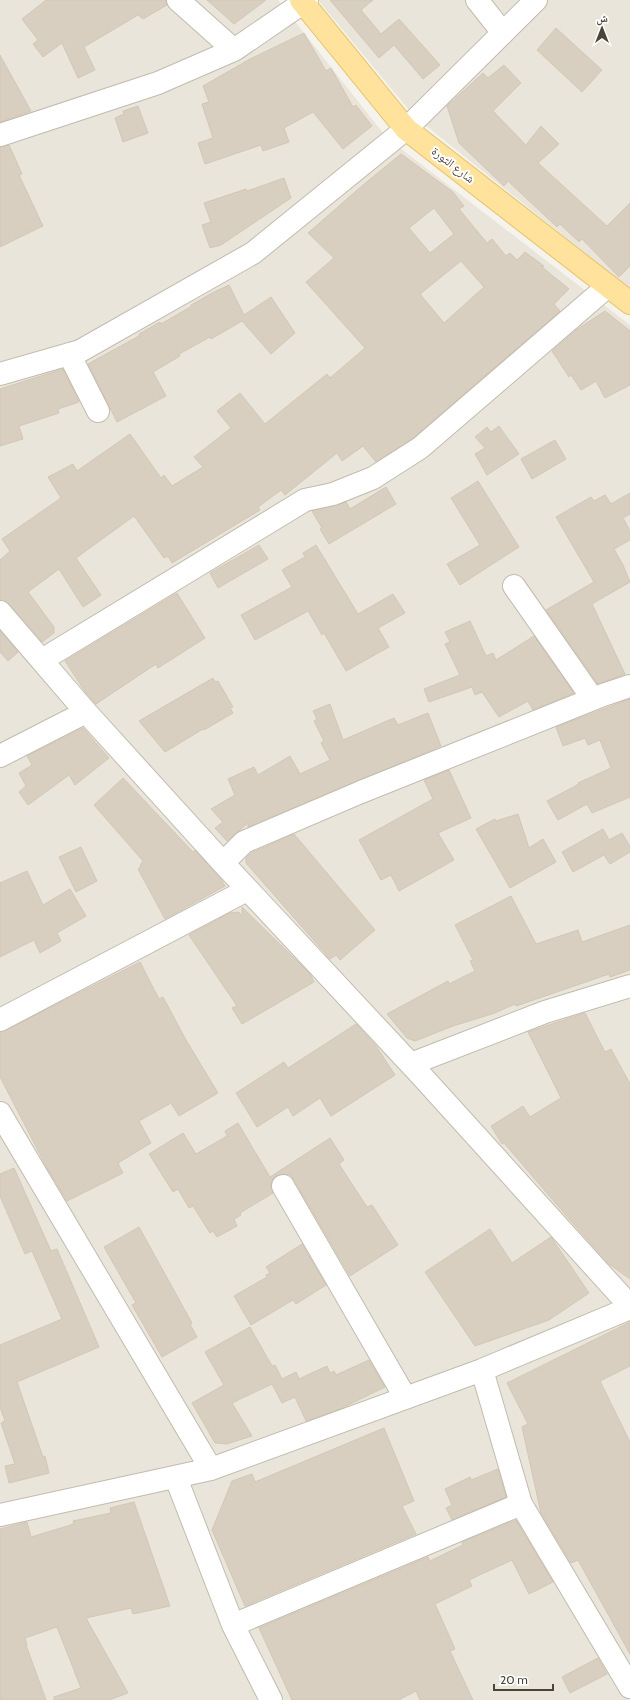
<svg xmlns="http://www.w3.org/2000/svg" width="630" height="1700" viewBox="0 0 630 1700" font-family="Cabin,'Noto Naskh Arabic',sans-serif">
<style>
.residential{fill:#eae5da}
.building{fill:#d8cfc1;stroke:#d3c7b4;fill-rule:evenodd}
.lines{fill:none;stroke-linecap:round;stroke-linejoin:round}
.minor-casing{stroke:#c2bbae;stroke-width:24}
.major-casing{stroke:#e6c16a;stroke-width:24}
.minor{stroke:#fff;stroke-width:22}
.major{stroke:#ffe39c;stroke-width:22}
.labels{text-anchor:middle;stroke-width:4;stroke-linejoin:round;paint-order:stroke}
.street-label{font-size:12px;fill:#4b4439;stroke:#fff}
</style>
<rect width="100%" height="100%" fill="#f6f3ec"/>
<path class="residential" d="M 0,0 L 278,0 L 387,138 L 630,325 L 630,1700 L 0,1700 Z
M 318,0 L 630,0 L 630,289 L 414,116 Z"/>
<path class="building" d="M 46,0 L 166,0 L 167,5 L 143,19 L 138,15 L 84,47 L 95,70 L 78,78 L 62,43 L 43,57 L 33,44 L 38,40 L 22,19 Z
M 207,0 L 266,0 L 234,24 Z
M 330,0 L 373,0 L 361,10 L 381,34 L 399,19 L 440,65 L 423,79 L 394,45 L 379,58 Z
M 556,28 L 602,70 L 582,92 L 537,50 Z
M 304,33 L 326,71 L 331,68 L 353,107 L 356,105 L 372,126 L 343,149 L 313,112 L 284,128 L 289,142 L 263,151 L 261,145 L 205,164 L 198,143 L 213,138 L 202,104 L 209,102 L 203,86 L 250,59 Z
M 0,55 L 31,111 L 0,122 Z
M 504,65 L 521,83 L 493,111 L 526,145 L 541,126 L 559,144 L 538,163 L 607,226 L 630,203 L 630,266 L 619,277 L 582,239 L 579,242 L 560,224 L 557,227 L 508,181 L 504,186 L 459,143 L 447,106 L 483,73 L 488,78 Z
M 138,106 L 148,133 L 123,142 L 115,118 L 124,114 L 123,111 Z
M 9,145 L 22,174 L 19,175 L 43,226 L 0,247 L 0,147 Z
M 401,154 L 453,192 L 464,206 L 459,209 L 487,243 L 492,239 L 506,256 L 510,253 L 517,260 L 525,252 L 544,266 L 542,267 L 569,289 L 554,304 L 560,311 L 413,438 L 376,462 L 363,446 L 342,461 L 337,453 L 285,495 L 281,490 L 258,507 L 260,510 L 172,563 L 168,556 L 164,558 L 134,516 L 76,558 L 101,595 L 83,607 L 59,569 L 28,592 L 54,627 L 54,633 L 42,642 L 9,604 L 4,600 L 0,600 L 0,560 L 10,551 L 2,539 L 61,498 L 48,477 L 73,464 L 77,471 L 130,434 L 161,478 L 164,475 L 172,486 L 203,467 L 194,457 L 231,428 L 217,411 L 240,393 L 265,424 L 327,374 L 330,378 L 365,348 L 306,282 L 334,258 L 308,233 L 363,185 ZM 434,208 L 454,234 L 430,253 L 409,228 ZM 461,261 L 484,287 L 444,323 L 420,294 Z
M 284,178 L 291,198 L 221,245 L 210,248 L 202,225 L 211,222 L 204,203 L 246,189 L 247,191 Z
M 229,285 L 244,315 L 271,297 L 295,333 L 271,354 L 242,321 L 211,339 L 210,337 L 179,354 L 180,356 L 153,372 L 166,396 L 117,422 L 88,364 L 139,336 L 139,334 L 160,322 L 161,324 L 192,306 L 191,305 L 212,293 Z
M 605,311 L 630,331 L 630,385 L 605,398 L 596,381 L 581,390 L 571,375 L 569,377 L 552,351 L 576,330 Z
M 63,369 L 79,402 L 58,409 L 59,413 L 19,426 L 23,439 L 0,446 L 0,389 Z
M 499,426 L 519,454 L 487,475 L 475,454 L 485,448 L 475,437 L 487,427 L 491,432 Z
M 555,440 L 566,459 L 532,479 L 521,459 Z
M 478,481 L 519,547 L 460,585 L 447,564 L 480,545 L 451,498 Z
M 386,487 L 396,504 L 329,544 L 320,529 L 322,528 L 312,511 L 346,502 L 350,509 Z
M 630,493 L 630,514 L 623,518 L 630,531 L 630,540 L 614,549 L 623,565 L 630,582 L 592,604 L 625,674 L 598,684 L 546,610 L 594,582 L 556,517 L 591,497 L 594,501 L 605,495 L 611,504 Z
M 259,545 L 268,559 L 218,588 L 210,573 Z
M 316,545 L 358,614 L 393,594 L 405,613 L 378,628 L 389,647 L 346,671 L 324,633 L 322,635 L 308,611 L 255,640 L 241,615 L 292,587 L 282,570 L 305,557 L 303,553 Z
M 177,593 L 205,638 L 158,668 L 156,664 L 96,704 L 86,693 L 65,661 Z
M 470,621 L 486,656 L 493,653 L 496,660 L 534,636 L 574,693 L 533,710 L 528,701 L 499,717 L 482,692 L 475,695 L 472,687 L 429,702 L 424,689 L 460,675 L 445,644 L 450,642 L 445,632 Z
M 0,631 L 18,652 L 8,661 L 0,652 Z
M 213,678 L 215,682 L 218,681 L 233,707 L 230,708 L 233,713 L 204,730 L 203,729 L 165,752 L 139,721 Z
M 630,699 L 630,797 L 592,813 L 587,804 L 558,820 L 547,801 L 579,784 L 578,783 L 611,768 L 600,740 L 588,745 L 585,738 L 563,746 L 556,727 Z
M 330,704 L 343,740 L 394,718 L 398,725 L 428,713 L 441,746 L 248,827 L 248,823 L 227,841 L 215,828 L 223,822 L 211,809 L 235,795 L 228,779 L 254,767 L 258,775 L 290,756 L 300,774 L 330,760 L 321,743 L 324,741 L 314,721 L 317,719 L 313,711 Z
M 83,728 L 109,758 L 75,785 L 69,775 L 28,805 L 19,792 L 26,786 L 19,773 L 32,765 L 27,756 Z
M 449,770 L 471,818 L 438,833 L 454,860 L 399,891 L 391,875 L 381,880 L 359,840 L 433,799 L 424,780 Z
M 123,778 L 193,852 L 195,850 L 221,879 L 225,886 L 165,919 L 138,869 L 141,866 L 140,865 L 143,861 L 94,805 Z
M 518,814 L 529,848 L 543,839 L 556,862 L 510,888 L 476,829 L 495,819 L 496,821 Z
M 603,829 L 609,840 L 622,833 L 630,846 L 630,852 L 610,864 L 604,855 L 573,872 L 562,852 Z
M 294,834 L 375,930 L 340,960 L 336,955 L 330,959 L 246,863 L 246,858 L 251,853 Z
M 81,847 L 97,881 L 76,892 L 59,857 Z
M 27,871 L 43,905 L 70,889 L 86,916 L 57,933 L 61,941 L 40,953 L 34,940 L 0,957 L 0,883 Z
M 511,896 L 536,944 L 578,930 L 582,942 L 630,925 L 630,970 L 610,977 L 609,974 L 516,1006 L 515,1004 L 495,1013 L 453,1026 L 415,1041 L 407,1038 L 387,1014 L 448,981 L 449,984 L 475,971 L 470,961 L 473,960 L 455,925 Z
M 242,907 L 296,960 L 310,974 L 314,982 L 242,1024 L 232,1008 L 237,1006 L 189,935 L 230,913 L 239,912 L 242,917 Z
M 140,962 L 159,999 L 163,997 L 186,1040 L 218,1093 L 179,1116 L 171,1103 L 139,1121 L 151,1143 L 118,1163 L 123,1173 L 67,1201 L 46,1166 L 0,1077 L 0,1033 Z
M 585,1013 L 605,1052 L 611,1049 L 630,1084 L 630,1279 L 609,1264 L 563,1212 L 504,1143 L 502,1144 L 491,1126 L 523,1106 L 530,1117 L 561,1098 L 528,1032 Z
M 356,1024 L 376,1046 L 395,1075 L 331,1116 L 320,1098 L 293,1116 L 288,1107 L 257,1127 L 236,1093 L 284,1062 L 288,1068 Z
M 238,1123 L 270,1177 L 330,1138 L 344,1160 L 339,1164 L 367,1207 L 372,1205 L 398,1245 L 350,1276 L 294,1180 L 290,1175 L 283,1174 L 277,1175 L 272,1180 L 271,1186 L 273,1193 L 240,1213 L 241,1215 L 234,1219 L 237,1226 L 217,1237 L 213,1231 L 210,1233 L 193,1206 L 189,1208 L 178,1189 L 173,1192 L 149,1154 L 183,1133 L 196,1154 L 227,1136 L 225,1131 Z
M 14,1168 L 51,1251 L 57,1249 L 99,1347 L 17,1382 L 43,1457 L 45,1456 L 49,1473 L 9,1483 L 5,1466 L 15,1464 L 1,1423 L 5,1421 L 0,1407 L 0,1345 L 62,1319 L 32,1251 L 25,1254 L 0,1196 L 0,1174 Z
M 139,1227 L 192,1323 L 190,1324 L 197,1337 L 162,1357 L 132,1305 L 136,1303 L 104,1247 Z
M 490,1229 L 512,1263 L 551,1237 L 589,1293 L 549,1320 L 475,1346 L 425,1272 Z
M 302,1244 L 326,1285 L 296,1304 L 293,1300 L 251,1325 L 234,1296 L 267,1277 L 266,1275 L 270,1273 L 266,1267 Z
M 630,1322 L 630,1366 L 600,1381 L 630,1442 L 630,1654 L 578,1560 L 571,1563 L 541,1513 L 522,1427 L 528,1424 L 507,1383 Z
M 250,1327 L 272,1366 L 275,1365 L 282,1379 L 296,1372 L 299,1379 L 327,1366 L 330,1373 L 334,1371 L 336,1375 L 369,1360 L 385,1387 L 340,1409 L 306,1421 L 295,1397 L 282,1403 L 272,1384 L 232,1403 L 252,1436 L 227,1444 L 215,1443 L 192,1403 L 224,1385 L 205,1352 Z
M 384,1428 L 414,1501 L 402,1506 L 416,1534 L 245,1606 L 212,1530 L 232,1481 L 252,1474 L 255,1482 Z
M 498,1469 L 506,1497 L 452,1520 L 446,1508 L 452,1505 L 445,1489 L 470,1477 L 471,1480 Z
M 134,1502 L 170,1606 L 133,1614 L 131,1608 L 86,1618 L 128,1693 L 109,1700 L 54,1700 L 54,1697 L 81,1688 L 57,1627 L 25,1638 L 27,1645 L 26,1645 L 46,1700 L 0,1700 L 0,1529 L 27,1522 L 31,1537 L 74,1524 L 73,1521 L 111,1513 L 110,1508 Z
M 516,1520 L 553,1582 L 529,1594 L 512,1560 L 469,1580 L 472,1586 L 435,1604 L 455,1649 L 450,1651 L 473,1700 L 420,1700 L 416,1691 L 399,1700 L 292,1700 L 259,1628 L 428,1557 L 430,1561 L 463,1545 L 462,1542 Z
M 598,1658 L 607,1674 L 570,1693 L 562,1677 Z"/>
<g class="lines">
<g class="minor-casing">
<path id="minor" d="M 178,0 L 234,50
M 477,0 L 503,33
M 0,135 L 158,83 L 234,50 L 307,0
M 69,354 L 98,411
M 0,374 L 80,351 L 253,253 L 406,129 L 536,0
M 514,586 L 593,699
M 0,612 L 86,712 L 223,863 L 419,1073 L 630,1306
M 42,660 L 305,500 L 333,494 L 373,478 L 420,448 L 608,286
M 0,756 L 86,712
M 223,863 L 244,842 L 361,792 L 603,695 L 630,686
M 0,1020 L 247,890
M 411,1064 L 545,1012 L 630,986
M 0,1113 L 211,1469
M 283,1186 L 405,1397
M 482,1370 L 521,1504 L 630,1687
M 176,1478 L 233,1625 L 271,1700
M 0,1515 L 211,1469 L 482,1370 L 630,1308
M 233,1625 L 521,1504"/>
</g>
<g class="major-casing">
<path id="major" d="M 301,0 L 406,129 L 630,303"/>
</g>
<use href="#minor" class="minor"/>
<use href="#major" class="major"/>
</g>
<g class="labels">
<g class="street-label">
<text transform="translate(453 165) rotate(38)" y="4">شارع الثورة</text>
</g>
</g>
<g transform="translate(602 28)" stroke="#ffffff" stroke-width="3" paint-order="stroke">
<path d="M0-3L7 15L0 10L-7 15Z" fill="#4b4439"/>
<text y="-6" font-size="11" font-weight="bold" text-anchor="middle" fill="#4b4439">ش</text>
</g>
<path d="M494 1684v6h59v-6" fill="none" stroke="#4b4439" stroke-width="2"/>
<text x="500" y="1684" font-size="12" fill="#4b4439" stroke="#ffffff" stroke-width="3" paint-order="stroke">20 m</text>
</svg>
